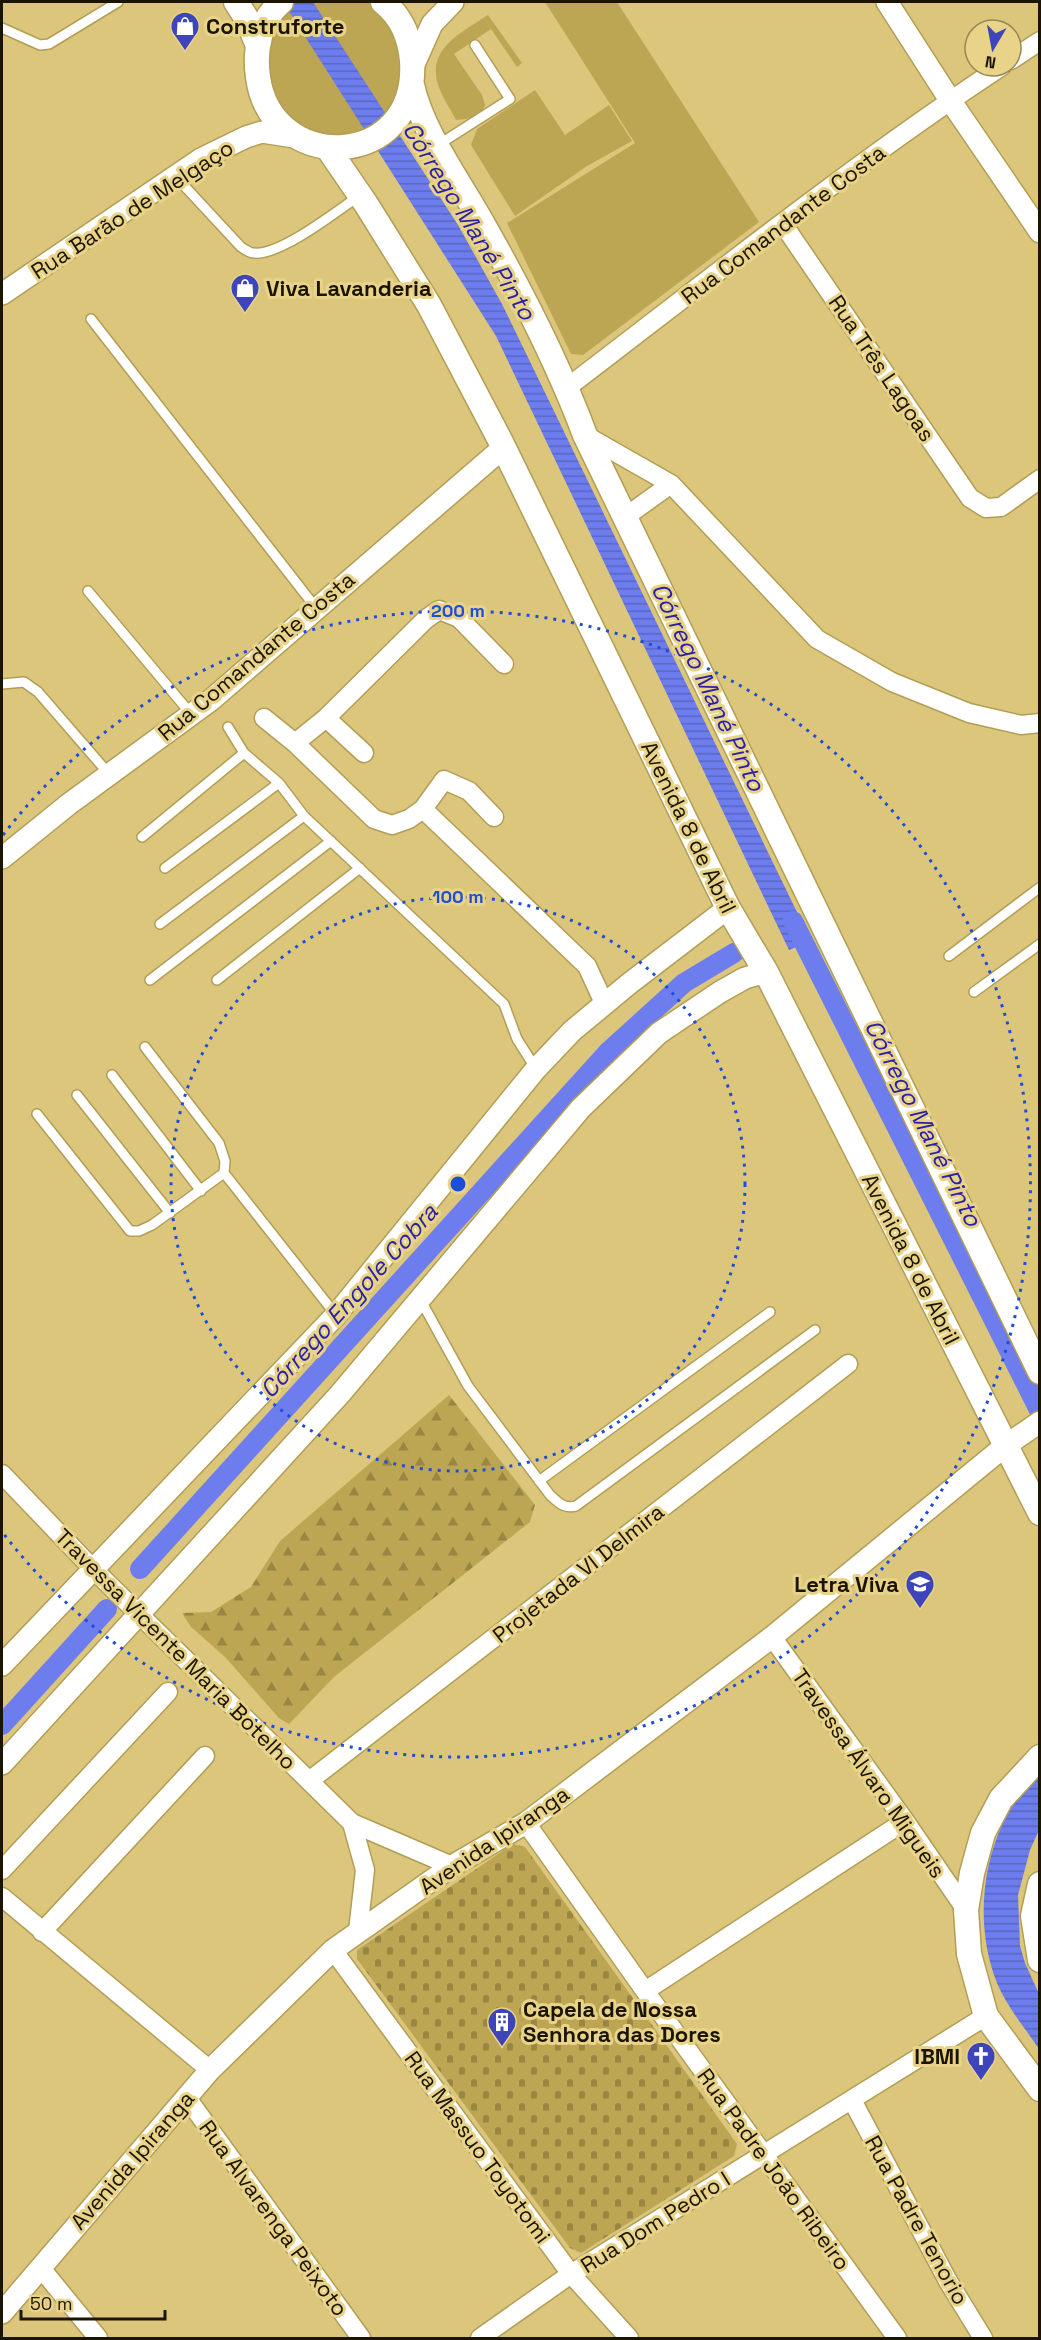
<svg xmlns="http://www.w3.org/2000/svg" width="1041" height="2340" viewBox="0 0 1041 2340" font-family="'Space Grotesk',sans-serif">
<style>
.grass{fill:#bca653}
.forest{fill:url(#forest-firs)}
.cemetery{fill:url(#cemetery-stones)}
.water{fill:url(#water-rules)}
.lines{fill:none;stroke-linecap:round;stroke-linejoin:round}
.canal{stroke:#6d7dee;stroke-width:20}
.service-casing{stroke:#b29e55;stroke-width:12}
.minor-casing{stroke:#b29e55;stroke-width:21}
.tertiary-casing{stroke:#b29e55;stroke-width:24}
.secondary-casing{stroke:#b29e55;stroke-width:27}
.service{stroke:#fff;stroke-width:9}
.minor{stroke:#fff;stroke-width:18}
.tertiary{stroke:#fff;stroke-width:21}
.secondary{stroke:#fff;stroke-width:24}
.ring{fill:none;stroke:#1d4ed8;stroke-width:3;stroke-dasharray:3 6}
.labels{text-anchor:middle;stroke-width:6;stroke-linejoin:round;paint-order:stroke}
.poi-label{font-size:22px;font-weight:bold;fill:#1a1400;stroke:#e8d389;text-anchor:start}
.street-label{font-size:22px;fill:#1a1400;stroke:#e8d389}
.water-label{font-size:24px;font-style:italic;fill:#2b21a7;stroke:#e8d389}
.centre{fill:#1d4ed8;stroke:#e8d389;stroke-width:3}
.ring-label{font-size:18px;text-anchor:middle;font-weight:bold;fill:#1d4ed8;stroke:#e8d389;stroke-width:6;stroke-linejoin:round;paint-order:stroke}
</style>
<defs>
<pattern id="forest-firs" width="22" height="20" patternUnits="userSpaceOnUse" patternTransform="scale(1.5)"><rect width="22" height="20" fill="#bca653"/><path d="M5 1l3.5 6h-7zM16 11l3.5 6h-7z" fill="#988642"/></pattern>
<pattern id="cemetery-stones" width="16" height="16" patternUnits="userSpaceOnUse" patternTransform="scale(1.5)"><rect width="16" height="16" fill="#bca653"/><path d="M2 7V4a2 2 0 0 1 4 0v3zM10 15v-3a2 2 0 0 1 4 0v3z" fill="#988642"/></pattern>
<pattern id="water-rules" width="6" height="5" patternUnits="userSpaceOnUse" patternTransform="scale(1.5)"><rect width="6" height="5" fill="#6d7dee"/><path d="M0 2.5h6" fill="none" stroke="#5965be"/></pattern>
</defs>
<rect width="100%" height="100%" fill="#dbc67c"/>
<path class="grass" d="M 299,2 L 371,2 L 404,38 L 401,98 L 373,127 L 333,137 L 297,126 L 265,85 L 269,33 L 291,6 Z
M 545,2 L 617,2 L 759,222 L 583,355 L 571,354 L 507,223 L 635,143 Z
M 488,15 L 522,63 L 517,67 L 491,29 L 454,54 L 482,95 L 485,105 C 481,118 468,119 456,120 C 451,110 444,100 440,90 C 423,50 461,33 488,15 Z
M 535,90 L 565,135 L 609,105 L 632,141 L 587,166 L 515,216 L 471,145 L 477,129 Z"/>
<path class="forest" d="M 449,1395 L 535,1505 L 530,1522 L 334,1677 L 289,1724 L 279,1718 L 225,1657 L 191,1627 L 182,1613 L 211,1612 L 251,1587 L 280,1541 Z"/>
<path class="cemetery" d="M 513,1844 L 525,1847 L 737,2144 L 734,2156 L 581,2253 L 570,2248 L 357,1959 L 357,1950 Z"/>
<path class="water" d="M 283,2 L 313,2 L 458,225 L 503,306 L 811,941 L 789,950 L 496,336 Z
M 1039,1770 L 1039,1830 L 1030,1850 L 1018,1895 L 1020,1946 L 1025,1963 L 1039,1994 L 1039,2049 C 1025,2028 1007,2007 997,1983 C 977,1933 980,1872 1003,1823 C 1012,1804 1026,1787 1039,1770 Z"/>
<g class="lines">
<path class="canal" d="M 793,921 L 1040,1412
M 140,1569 L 608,1052 L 684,983 L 734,953
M 2,1725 L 107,1609"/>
<g class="service-casing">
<path id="service" d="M 2,28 L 40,45 L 49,44 L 118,2
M 438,145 L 510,99 L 475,45
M 176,177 L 241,247 C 245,249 249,253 254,253 C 280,256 337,211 359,196
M 91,319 L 316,608
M 88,591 L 191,714
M 2,684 L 24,682 L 38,692 L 109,774
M 228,727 L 244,753 L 279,783 L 304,816 L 504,1004 L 517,1039 L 536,1069
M 142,837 L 244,753
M 165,868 L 279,783
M 160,924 L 304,816
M 949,956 L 1039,888
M 150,980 L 331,841
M 217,980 L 360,868
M 974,992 L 1040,944
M 112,1075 L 201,1191
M 77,1095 L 170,1213
M 37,1114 L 130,1231 L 139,1231 L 152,1225 L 224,1173 L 225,1161 L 219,1143 L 145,1047
M 224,1173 L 336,1315
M 420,1299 L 468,1386 L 550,1495 C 558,1502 563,1509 576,1506 L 815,1330
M 539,1481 L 770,1312"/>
</g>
<g class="minor-casing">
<path id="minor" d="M 1011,60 L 1040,41
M 783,224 L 970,498 L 986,508 L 1001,507 L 1040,479
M 568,387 C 711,278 852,165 1002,66
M 585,435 L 671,484 L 817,639 L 892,682 L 969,713 L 1021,725 L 1040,723
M 625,517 L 671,484
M 264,718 L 295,743 L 374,819 L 392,825 L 409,819 L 423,809 L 444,780 L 469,791 L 494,817
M 326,718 L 364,753
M 295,743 L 326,718 L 426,619 L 439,610 L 459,618 L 504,664
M 423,809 L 587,966 L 605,1005
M 2,1474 L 93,1569 L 352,1823 L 452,1866
M 772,1637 L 905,1821 L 966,1910
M 309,1781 L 848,1364
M 352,1823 L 365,1870 L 358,1931
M 526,1823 L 645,1991 L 897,2338
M 2,1870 L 168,1692
M 2,1897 L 210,2070
M 42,1932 L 205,1756
M 333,1950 L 571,2274 L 629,2338
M 645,1991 L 905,1821
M 187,2098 L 361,2338
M 852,2100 L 948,2281 L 983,2338
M 40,2267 L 98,2338
M 480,2338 L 571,2274 L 986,2016"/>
</g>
<g class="tertiary-casing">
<path id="tertiary" d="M 887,2 L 950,100 L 1040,232
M 412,69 L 432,24 L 453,2
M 2,294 L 201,159 L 246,137 L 262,132 L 301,138
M 2,858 L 69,804 L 211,700 L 504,447
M 2,1665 L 336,1315 L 536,1069 L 572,1031 L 630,983 L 728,908
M 2,1764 L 340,1394 L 581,1108 L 659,1033 L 720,992 L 745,978 L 766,972
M 2,2313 L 210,2070 L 333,1950 L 452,1866 L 526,1823 L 772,1637 L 1005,1446 L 1040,1422"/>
</g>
<g class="secondary-casing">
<path id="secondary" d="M 236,2 L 247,19 L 258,46
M 281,2 C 260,20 254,50 258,77 C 271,175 419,171 412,61 C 410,37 402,17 383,2
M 412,85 C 422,132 461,184 484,226 C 522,293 558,363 585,435 L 1040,1372
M 327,147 L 366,204 L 429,305 L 501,442 L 728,908 L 766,972 L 1040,1513
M 1040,1757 L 1001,1799 L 983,1833 L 972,1873 L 966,1910 L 969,1954 L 986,2016 L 1040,2089
M 1040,1884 L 1033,1916 L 1040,1960"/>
</g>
<use href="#service" class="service"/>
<use href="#minor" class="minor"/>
<use href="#tertiary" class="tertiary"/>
<use href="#secondary" class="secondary"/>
</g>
<g class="ring">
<circle cx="458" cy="1184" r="287"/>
<path d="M3 835A573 573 0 1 1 3 1533"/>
</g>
<defs>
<g id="shop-pin" transform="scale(1.5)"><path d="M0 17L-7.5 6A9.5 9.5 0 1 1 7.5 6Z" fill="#3e45ba" stroke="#e8d389"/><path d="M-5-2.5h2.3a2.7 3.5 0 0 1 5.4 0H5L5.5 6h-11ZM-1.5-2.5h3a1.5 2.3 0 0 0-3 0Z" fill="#fff"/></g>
<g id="school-pin" transform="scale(1.5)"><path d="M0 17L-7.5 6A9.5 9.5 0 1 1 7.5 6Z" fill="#3e45ba" stroke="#e8d389"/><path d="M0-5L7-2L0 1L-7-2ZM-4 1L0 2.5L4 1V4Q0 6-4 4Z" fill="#fff"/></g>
<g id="building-pin" transform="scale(1.5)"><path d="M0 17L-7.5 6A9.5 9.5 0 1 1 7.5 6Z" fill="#3e45ba" stroke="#e8d389"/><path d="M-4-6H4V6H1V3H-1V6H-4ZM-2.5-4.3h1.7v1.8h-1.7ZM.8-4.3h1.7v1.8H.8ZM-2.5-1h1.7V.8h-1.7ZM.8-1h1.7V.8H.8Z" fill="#fff"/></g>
<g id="church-pin" transform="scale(1.5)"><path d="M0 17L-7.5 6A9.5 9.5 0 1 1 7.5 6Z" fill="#3e45ba" stroke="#e8d389"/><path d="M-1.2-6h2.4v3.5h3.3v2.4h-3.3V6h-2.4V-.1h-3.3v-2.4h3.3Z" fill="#fff"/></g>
</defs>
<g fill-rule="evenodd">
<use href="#shop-pin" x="185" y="26"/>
<use href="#shop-pin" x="245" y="288"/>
<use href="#school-pin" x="920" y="1584"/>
<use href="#building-pin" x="502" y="2022"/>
<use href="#church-pin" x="981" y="2056"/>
</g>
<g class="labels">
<g class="poi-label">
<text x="206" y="34">Construforte</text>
<text x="266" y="296">Viva Lavanderia</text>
<text x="899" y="1592" text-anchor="end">Letra Viva</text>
<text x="523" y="2017">Capela de Nossa<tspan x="523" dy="25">Senhora das Dores</tspan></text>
<text x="960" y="2064" text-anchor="end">IBMI</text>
</g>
<g class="street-label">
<text transform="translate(132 209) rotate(-33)" y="8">Rua Barão de Melgaço</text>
<text transform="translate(783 224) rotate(-37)" y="8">Rua Comandante Costa</text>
<text transform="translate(882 368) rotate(56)" y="8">Rua Três Lagoas</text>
<text transform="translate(256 656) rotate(-40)" y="8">Rua Comandante Costa</text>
<text transform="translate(689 827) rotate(64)" y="8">Avenida 8 de Abril</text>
<text transform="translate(911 1259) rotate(63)" y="8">Avenida 8 de Abril</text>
<text transform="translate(578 1573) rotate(-38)" y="8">Projetada VI Delmira</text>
<text transform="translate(176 1649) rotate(45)" y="8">Travessa Vicente Maria Botelho</text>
<text transform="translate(869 1773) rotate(55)" y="8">Travessa Álvaro Migueis</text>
<text transform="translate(494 1840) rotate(-34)" y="8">Avenida Ipiranga</text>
<text transform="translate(478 2147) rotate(54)" y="8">Rua Massuo Toyotomi</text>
<text transform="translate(132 2160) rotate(-49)" y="8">Avenida Ipiranga</text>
<text transform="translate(774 2169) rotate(54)" y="8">Rua Padre João Ribeiro</text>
<text transform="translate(274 2218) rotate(54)" y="8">Rua Alvarenga Peixoto</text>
<text transform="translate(917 2220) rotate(61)" y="8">Rua Padre Tenorio</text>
<text transform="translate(655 2222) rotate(-32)" y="8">Rua Dom Pedro I</text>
</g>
<g class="water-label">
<text transform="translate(469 221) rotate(58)" y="8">Córrego Mané Pinto</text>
<text transform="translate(708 687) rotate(64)" y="8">Córrego Mané Pinto</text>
<text transform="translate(923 1123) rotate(63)" y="8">Córrego Mané Pinto</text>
<text transform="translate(349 1301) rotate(-48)" y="8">Córrego Engole Cobra</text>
</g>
</g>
<circle cx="458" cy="1184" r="9" class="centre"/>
<g class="ring-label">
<text x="458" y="617">200 m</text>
<text x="458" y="903">100 m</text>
</g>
<rect width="1041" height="2340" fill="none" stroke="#1a1400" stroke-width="6"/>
<g transform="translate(993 48) rotate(190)"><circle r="28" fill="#e8d389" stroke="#968752" stroke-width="1.5"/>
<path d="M0-4.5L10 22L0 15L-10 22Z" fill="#3e45ba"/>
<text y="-9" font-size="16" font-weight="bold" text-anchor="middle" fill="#1a1400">N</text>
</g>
<path d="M21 2310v9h144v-9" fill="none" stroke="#1a1400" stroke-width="3"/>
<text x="30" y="2310" font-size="18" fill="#1a1400" stroke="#e8d389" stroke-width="4.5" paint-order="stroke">50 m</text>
</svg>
